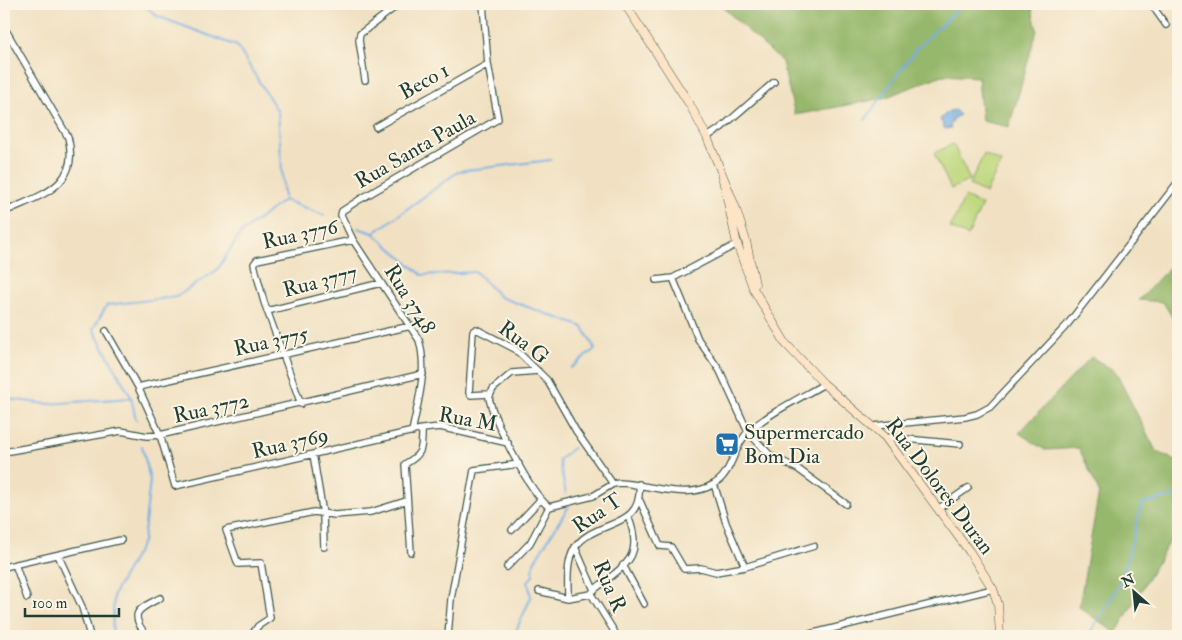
<svg xmlns="http://www.w3.org/2000/svg" width="1182" height="640" viewBox="0 0 1182 640" font-family="'IM FELL Double Pica',serif">
<style>
.green{fill:#bdd77c;stroke:#6e8a58}
.forest{fill:#96b86c;stroke:#5a7a50}
.water{fill:#74aee4;stroke:#4a768c}
.lines{fill:none;stroke-linecap:round;stroke-linejoin:round}
.stream{stroke:#74aee4;stroke-width:2}
.street-casing{stroke:#3e5649;stroke-width:8}
.secondary-casing{stroke:#3e5649;stroke-width:9}
.street{stroke:#fff;stroke-width:5.5}
.secondary{stroke:#fee4c6;stroke-width:8}
.labels{text-anchor:middle;stroke-width:4;stroke-linejoin:round;paint-order:stroke}
.street-label{font-size:21px;fill:#1f3d34;stroke:#fcf5e5}
.poi-label{font-size:21px;fill:#1f3d34;stroke:#fcf5e5;text-anchor:start}
</style>
<rect width="100%" height="100%" fill="#fcf5e5"/>
<filter id="ink" filterUnits="userSpaceOnUse"><feTurbulence type="fractalNoise" baseFrequency=".02" numOctaves="2"/><feDisplacementMap in="SourceGraphic" scale="10" xChannelSelector="R" yChannelSelector="G"/><feConvolveMatrix kernelMatrix="1 2 1 2 8 2 1 2 1" color-interpolation-filters="sRGB"/></filter>
<filter id="wash" filterUnits="userSpaceOnUse"><feTurbulence type="fractalNoise" baseFrequency=".0096" numOctaves="4" result="noise"/><feDisplacementMap in="SourceGraphic" scale="20" xChannelSelector="R" yChannelSelector="G"/><feGaussianBlur stdDeviation="1.12" result="paint"/><feColorMatrix in="noise" values="0 0 0 0 0 0 0 0 0 0 0 0 0 0 0 0 0 1.4 0 .05"/><feComposite in="paint" operator="in"/></filter>
<g filter="url(#wash)">
<rect width="100%" height="100%" fill="#f1e1c2"/>
<path class="green" d="M 953,144 L 970,180 L 951,189 L 934,153 Z
M 984,154 L 1001,162 L 986,193 L 969,185 Z
M 965,197 L 982,205 L 968,236 L 950,228 Z"/>
<path class="forest" d="M 719,4 L 1031,4 L 1037,30 L 1009,127 L 982,121 L 978,77 L 942,75 L 884,98 L 795,115 L 782,62 Z
M 1178,258 L 1178,327 L 1163,302 L 1139,300 Z
M 1091,357 L 1115,371 L 1156,451 L 1178,462 L 1178,541 L 1170,541 L 1116,633 L 1079,607 L 1099,492 L 1079,448 L 1045,450 L 1019,433 Z"/>
<path class="water" d="M 955,110 L 960,115 L 954,118 L 950,126 L 951,128 L 945,129 L 940,119 L 949,111 Z"/>
<g class="lines">
<path class="stream" d="M 143,4 L 157,16 L 237,46 L 278,112 L 284,200 L 324,215
M 865,120 L 917,48 L 963,4
M 358,228 L 373,233 L 422,275 L 476,272 L 500,297 L 583,327 L 595,349 L 571,368
M 374,233 L 459,171 L 551,160
M 4,398 L 46,404 L 131,398
M 136,420 L 131,397 L 93,329 L 107,305 L 176,297 L 217,270 L 241,233 L 284,200
M 566,494 L 559,460 L 573,448
M 1090,633 L 1122,579 L 1142,504 L 1178,495
M 112,636 L 114,594 L 143,542 L 150,480 L 142,446
M 517,636 L 516,631 L 531,597 L 528,582 L 533,575 L 534,562 L 569,506"/>
</g>
</g>
<g filter="url(#ink)">
<g class="lines">
<g class="street-casing">
<path id="street" d="M 1151,4 L 1166,25
M 4,27 L 68,137 C 81,187 40,195 4,212
M 365,80 L 359,40 L 360,34 L 399,4
M 376,127 L 488,64
M 707,137 L 721,128 L 774,82
M 673,278 L 698,339 L 720,371 L 748,432 L 770,455 L 798,469 L 846,504
M 656,280 L 673,278 L 737,244
M 267,311 L 381,283
M 106,331 L 138,387 L 160,435 L 175,486 L 422,429 C 422,449 423,454 405,464 L 411,552
M 538,371 L 512,373 L 493,389 L 489,398 C 494,421 530,493 549,507
M 138,387 L 411,326
M 489,394 L 471,395 L 469,393 L 473,331 L 476,329 L 515,349 L 547,380 L 576,431 L 613,484
M 301,404 L 264,302 L 254,264 L 257,260 L 353,240
M 874,426 L 965,417 L 977,414 L 990,407 L 1067,325 L 1178,182
M 422,429 L 440,427 L 508,443
M 412,432 C 418,401 428,371 419,340 L 353,240 L 341,215 L 342,211 L 359,200 L 498,119 L 488,64 L 483,4
M 885,437 L 960,444
M 4,452 L 121,431 L 147,436 L 160,435 L 423,374
M 313,454 L 323,514 L 324,547
M 714,484 L 726,523 L 745,567
M 640,501 L 660,546 L 671,547 L 684,569 L 701,568 L 716,572 L 745,567 L 814,546
M 549,507 L 593,496 L 613,484 L 620,483 C 650,484 686,501 714,484 C 732,474 733,448 747,433 C 764,416 802,397 824,384
M 938,509 L 968,488
M 512,530 L 540,500
M 575,547 L 594,590 L 591,594 L 617,636
M 58,555 L 82,607 L 90,636
M 15,564 L 27,598
M 623,565 L 644,604
M 4,567 L 121,540
M 507,567 L 530,543 L 549,507
M 594,590 C 625,564 645,559 628,516
M 539,591 L 568,598 L 591,594
M 568,598 C 568,583 566,563 574,549 C 593,518 644,532 639,484
M 144,636 L 146,635 C 128,612 139,609 160,598
M 251,636 L 258,626 L 270,618 L 261,563 L 238,564 L 226,530 L 314,512 L 335,515 L 371,512 L 406,501
M 448,636 L 451,599 L 474,470 L 519,464
M 802,636 L 993,589"/>
</g>
<g class="secondary-casing">
<path id="secondary" d="M 625,4 L 690,105 L 707,137 L 735,206 L 746,241 L 755,284
M 723,180 L 737,244 L 754,290 L 786,344 L 824,384 L 885,437 L 969,551 L 993,589 L 998,604 L 1000,636"/>
</g>
<use href="#street" class="street"/>
<use href="#secondary" class="secondary"/>
</g>
</g>
<defs>
<g id="supermarket-square" transform="scale(1.25)"><rect x="-9" y="-9" width="18" height="18" rx="4" fill="#1f6fb2" stroke="#fcf5e5"/><path d="M-6-5.5h2.5l.6 2H6L4.5 2H-2.5L-4.4-4H-6ZM-1.5 3.2a1.3 1.3 0 1 0 .1 0ZM3 3.2a1.3 1.3 0 1 0 .1 0Z" fill="#fff"/></g>
</defs>
<g fill-rule="evenodd">
<use href="#supermarket-square" x="727" y="444"/>
</g>
<g class="labels">
<g class="street-label">
<text transform="translate(424 81) rotate(-29)" y="7">Beco 1</text>
<text transform="translate(415 149) rotate(-30)" y="7">Rua Santa Paula</text>
<text transform="translate(300 234) rotate(-12)" y="7">Rua 3776</text>
<text transform="translate(320 281) rotate(-14)" y="7">Rua 3777</text>
<text transform="translate(410 299) rotate(58)" y="7">Rua 3748</text>
<text transform="translate(271 341) rotate(-12)" y="7">Rua 3775</text>
<text transform="translate(524 342) rotate(37)" y="7">Rua G</text>
<text transform="translate(211 408) rotate(-12)" y="7">Rua 3772</text>
<text transform="translate(468 419) rotate(10)" y="7">Rua M</text>
<text transform="translate(290 443) rotate(-13)" y="7">Rua 3769</text>
<text transform="translate(940 486) rotate(53)" y="7">Rua Dolores Duran</text>
<text transform="translate(597 513) rotate(-34)" y="7">Rua T</text>
<text transform="translate(610 586) rotate(67)" y="7">Rua R</text>
</g>
<g class="poi-label">
<text x="744" y="439">Supermercado<tspan x="744" dy="24">Bom Dia</tspan></text>
</g>
</g>
<rect width="1182" height="640" fill="none" stroke="#fcf5e5" stroke-width="20"/>
<g transform="translate(1134 592) rotate(333)" stroke="#fcf5e5" stroke-width="4" paint-order="stroke">
<path d="M0-4L9 19L0 12L-9 19Z" fill="#1f3d34"/>
<text y="-8" font-size="14" font-weight="bold" text-anchor="middle" fill="#1f3d34">N</text>
</g>
<path d="M25 608v8h94v-8" fill="none" stroke="#1f3d34" stroke-width="2.5"/>
<text x="32" y="608" font-size="15" fill="#1f3d34" stroke="#fcf5e5" stroke-width="4" paint-order="stroke">100 m</text>
</svg>
